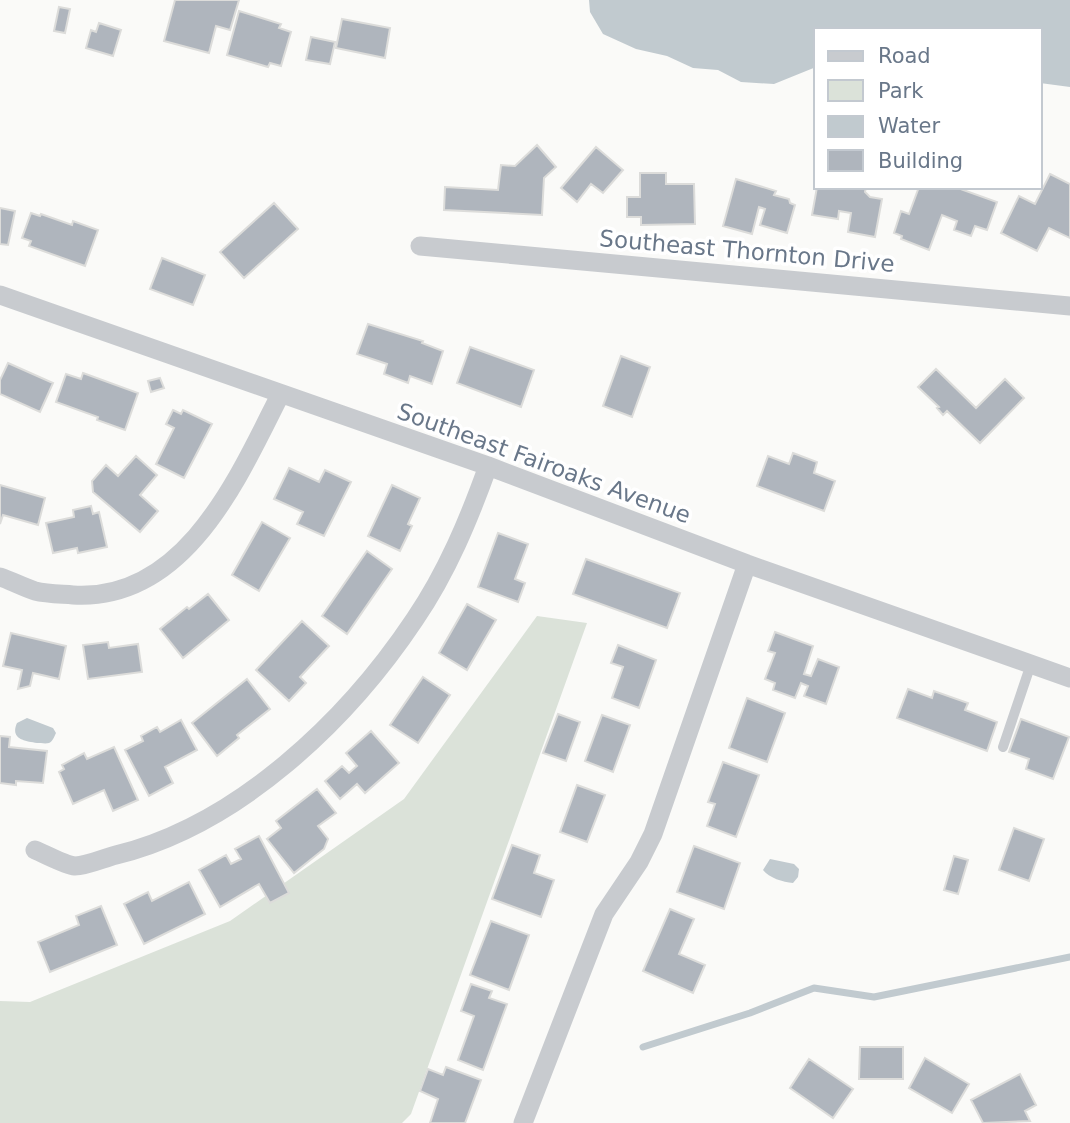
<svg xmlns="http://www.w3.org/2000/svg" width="1070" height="1123" viewBox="0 0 1070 1123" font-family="'DejaVu Sans',sans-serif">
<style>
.green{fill:#dbe2d9}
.water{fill:#c1cacf}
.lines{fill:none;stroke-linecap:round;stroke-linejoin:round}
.stream{stroke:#c1cacf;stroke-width:7}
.building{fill:#afb5bd;stroke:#dcdcda;stroke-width:2}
.lane{stroke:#c8cbcf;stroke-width:10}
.street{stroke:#c8cbcf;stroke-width:19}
.labels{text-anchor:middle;stroke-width:7;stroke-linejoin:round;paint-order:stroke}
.street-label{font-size:23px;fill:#697789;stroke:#fff}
</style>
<rect width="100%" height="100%" fill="#fafaf8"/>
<path class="green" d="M 537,616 L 587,623 L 411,1114 L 402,1123 L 0,1123 L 0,1001 L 30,1002 L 230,921 L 404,799 Z"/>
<path class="water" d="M 589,0 L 1070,0 L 1070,87 L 1040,83 L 1040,30 L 816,30 L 816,67 L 774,84 L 741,82 L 718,70 L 693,68 L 667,56 L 636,49 L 603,34 L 590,12 Z
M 27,718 L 53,728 L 56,733 C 54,737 53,741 49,743 C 46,744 40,743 37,743 C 24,741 10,739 17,723 Z
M 770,859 L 794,864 L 799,869 L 798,877 L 793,883 C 783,882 769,878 763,870 Z"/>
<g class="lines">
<path class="stream" d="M 643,1047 L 750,1013 L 814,988 L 874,997 L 1070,957"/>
</g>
<path class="building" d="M 175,0 L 239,0 L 230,30 L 216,26 L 209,53 L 164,41 Z
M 59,7 L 70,9 L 65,33 L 54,31 Z
M 239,11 L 281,24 L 279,28 L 291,32 L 281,66 L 270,63 L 268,67 L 227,55 Z
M 342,19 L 390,28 L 385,58 L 336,48 Z
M 99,23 L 121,30 L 113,56 L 86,48 L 91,30 L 96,32 Z
M 311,37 L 335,42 L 330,64 L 306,60 Z
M 537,145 L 556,167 L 544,178 L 542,215 L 444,210 L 445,187 L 498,190 L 501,165 L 515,166 Z
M 596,147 L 623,170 L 603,193 L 591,184 L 577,202 L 561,188 Z
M 640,173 L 666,173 L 666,184 L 694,184 L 695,224 L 641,225 L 641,217 L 627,217 L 627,197 L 640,197 Z
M 1050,174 L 1070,184 L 1070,238 L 1049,228 L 1037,251 L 1001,233 L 1019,196 L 1035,204 Z
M 736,179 L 776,191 L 774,195 L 789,199 L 790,203 L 795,205 L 787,233 L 760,225 L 765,209 L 759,207 L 752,234 L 723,226 Z
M 817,187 L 866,187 L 865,192 L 870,197 L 882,199 L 875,237 L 848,232 L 851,213 L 839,211 L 838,219 L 812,215 Z
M 919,187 L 955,187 L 997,202 L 987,230 L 975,226 L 971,236 L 954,230 L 957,221 L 942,215 L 929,250 L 901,239 L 902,236 L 894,233 L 901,211 L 909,214 Z
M 274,203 L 298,229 L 244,278 L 220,252 Z
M 0,208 L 15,211 L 8,245 L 0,244 Z
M 31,213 L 40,216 L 41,214 L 72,225 L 73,221 L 98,230 L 85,266 L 29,246 L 31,241 L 22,238 Z
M 162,258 L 205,275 L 193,305 L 150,289 Z
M 368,324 L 423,341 L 422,343 L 443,351 L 432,384 L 410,376 L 408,383 L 384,374 L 387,364 L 357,354 Z
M 470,347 L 534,370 L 521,407 L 457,383 Z
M 621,356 L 650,367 L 632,417 L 603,406 Z
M 8,363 L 53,383 L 40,412 L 0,394 L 0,380 Z
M 936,369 L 976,408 L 1005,379 L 1024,398 L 980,443 L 947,411 L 943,415 L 937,408 L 939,407 L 918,387 Z
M 83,373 L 138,393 L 125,430 L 97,420 L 98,417 L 56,402 L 66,374 L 81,379 Z
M 160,378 L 164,388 L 151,392 L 148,381 Z
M 173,410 L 181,414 L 183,410 L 212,424 L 184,478 L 156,464 L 174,428 L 166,424 Z
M 793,453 L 817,462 L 814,473 L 835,481 L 824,511 L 757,486 L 768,456 L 789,464 Z
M 136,456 L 157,475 L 140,495 L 158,511 L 140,532 L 93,492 L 92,481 L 106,465 L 118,476 Z
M 289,468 L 319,482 L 325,470 L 351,482 L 324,536 L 297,524 L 303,512 L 274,499 Z
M 0,485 L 45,498 L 38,525 L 3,515 L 0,524 Z
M 392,485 L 420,498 L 408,524 L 412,526 L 400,551 L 368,536 Z
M 91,506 L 93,514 L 99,512 L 107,547 L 78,553 L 77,548 L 53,553 L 46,523 L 74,517 L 73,510 Z
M 262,522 L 290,538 L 259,591 L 232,575 Z
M 498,533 L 528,544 L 515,579 L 525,583 L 518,602 L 478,587 Z
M 367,551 L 392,569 L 347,634 L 322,616 Z
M 586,559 L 680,593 L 667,628 L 573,594 Z
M 208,594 L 229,620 L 183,658 L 160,629 L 187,607 L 189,609 Z
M 467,604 L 496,620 L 467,670 L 439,653 Z
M 302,621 L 329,646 L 300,677 L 306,683 L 289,701 L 256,670 Z
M 775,632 L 813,646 L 804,674 L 811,676 L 818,659 L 839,667 L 826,704 L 804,696 L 808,686 L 801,683 L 795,698 L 773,690 L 775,683 L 765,679 L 775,653 L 768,651 Z
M 11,633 L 66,646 L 59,679 L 33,673 L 30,686 L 18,689 L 22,670 L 3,666 Z
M 108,642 L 109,648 L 138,644 L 142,672 L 88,679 L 83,645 Z
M 618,645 L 656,660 L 639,708 L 612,698 L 623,667 L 611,663 Z
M 423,677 L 450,695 L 418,743 L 390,725 Z
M 247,679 L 270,709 L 237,735 L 239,738 L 217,756 L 192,723 Z
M 908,689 L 932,698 L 934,691 L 968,703 L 965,710 L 997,722 L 987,751 L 897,718 Z
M 747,698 L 785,713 L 767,762 L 729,748 Z
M 558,714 L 580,722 L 566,761 L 543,753 Z
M 602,715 L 630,725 L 613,772 L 585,761 Z
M 1021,719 L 1069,737 L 1053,779 L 1026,769 L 1029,759 L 1009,752 Z
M 181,720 L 197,750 L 165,767 L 173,783 L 149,796 L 125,750 L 143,741 L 141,736 L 157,727 L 160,732 Z
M 371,731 L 399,763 L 365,793 L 357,784 L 340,799 L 325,781 L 342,766 L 349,773 L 357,766 L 346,753 Z
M 0,736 L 10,737 L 9,747 L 47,751 L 43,783 L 16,781 L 16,785 L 0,783 Z
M 114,747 L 138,800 L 113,811 L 104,790 L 73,804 L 59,772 L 64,769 L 62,765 L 84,753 L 87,759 Z
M 723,762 L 759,775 L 736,837 L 707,826 L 715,804 L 708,802 Z
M 577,785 L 605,795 L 587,842 L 560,832 Z
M 317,789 L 336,813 L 318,826 L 328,839 L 324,849 L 294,873 L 267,839 L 281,828 L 276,821 Z
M 1014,828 L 1044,839 L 1029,881 L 999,870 Z
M 259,836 L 289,893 L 270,903 L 259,884 L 220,907 L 199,870 L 226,855 L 231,864 L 241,859 L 235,849 Z
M 512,845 L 540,855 L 534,873 L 554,880 L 541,917 L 492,899 Z
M 694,846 L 740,863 L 724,909 L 677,892 Z
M 954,856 L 968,860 L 958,894 L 944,890 Z
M 189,882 L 205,914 L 144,944 L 124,904 L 148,892 L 152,901 Z
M 101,906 L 117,945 L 50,972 L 38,942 L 79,925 L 76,916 Z
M 670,909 L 694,919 L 679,954 L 705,965 L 693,993 L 643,971 Z
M 491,921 L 529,935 L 509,990 L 470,975 Z
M 471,984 L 492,991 L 489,998 L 507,1004 L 483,1070 L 458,1060 L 474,1016 L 461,1011 Z
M 860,1047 L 903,1047 L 903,1079 L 859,1079 Z
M 925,1058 L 969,1084 L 952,1113 L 909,1088 Z
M 809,1059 L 853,1089 L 833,1118 L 790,1088 Z
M 446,1067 L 481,1080 L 465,1123 L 430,1123 L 438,1099 L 420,1091 L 428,1069 L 443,1075 Z
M 1020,1074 L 1036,1105 L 1025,1111 L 1030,1121 L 983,1123 L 971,1100 Z"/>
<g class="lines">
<path class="lane" d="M 1003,747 L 1031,664"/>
<path class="street" d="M 420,246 L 1070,306
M 0,295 L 488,466 L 747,564 L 1070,678
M 0,577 C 12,581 23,587 35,591 C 47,594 61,594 73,595 C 185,602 238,478 280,395
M 35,850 C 45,854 65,865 75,866 C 87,866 104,858 116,855 C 238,825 347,721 415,619 C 447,572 469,519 488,466
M 523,1123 L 604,914 L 639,862 L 653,834 L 747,564"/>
</g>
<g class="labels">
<g class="street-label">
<text transform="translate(747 251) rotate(5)" y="8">Southeast Thornton Drive</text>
<text transform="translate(544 463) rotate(20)" y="8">Southeast Fairoaks Avenue</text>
</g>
</g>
<rect x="814" y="28" width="228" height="161" fill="#ffffff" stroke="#c3c9d0" stroke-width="2"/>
<rect x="828" y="51" width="35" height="10" fill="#c8cbcf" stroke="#c3c9d0" stroke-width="2"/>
<text x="878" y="63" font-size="21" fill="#697789">Road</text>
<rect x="828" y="80" width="35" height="21" fill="#dbe2d9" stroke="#c3c9d0" stroke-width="2"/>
<text x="878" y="98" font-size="21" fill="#697789">Park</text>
<rect x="828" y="116" width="35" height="21" fill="#c1cacf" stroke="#c3c9d0" stroke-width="2"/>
<text x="878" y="133" font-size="21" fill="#697789">Water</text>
<rect x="828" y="150" width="35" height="21" fill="#afb5bd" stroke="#c3c9d0" stroke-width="2"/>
<text x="878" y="168" font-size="21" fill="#697789">Building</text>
</svg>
